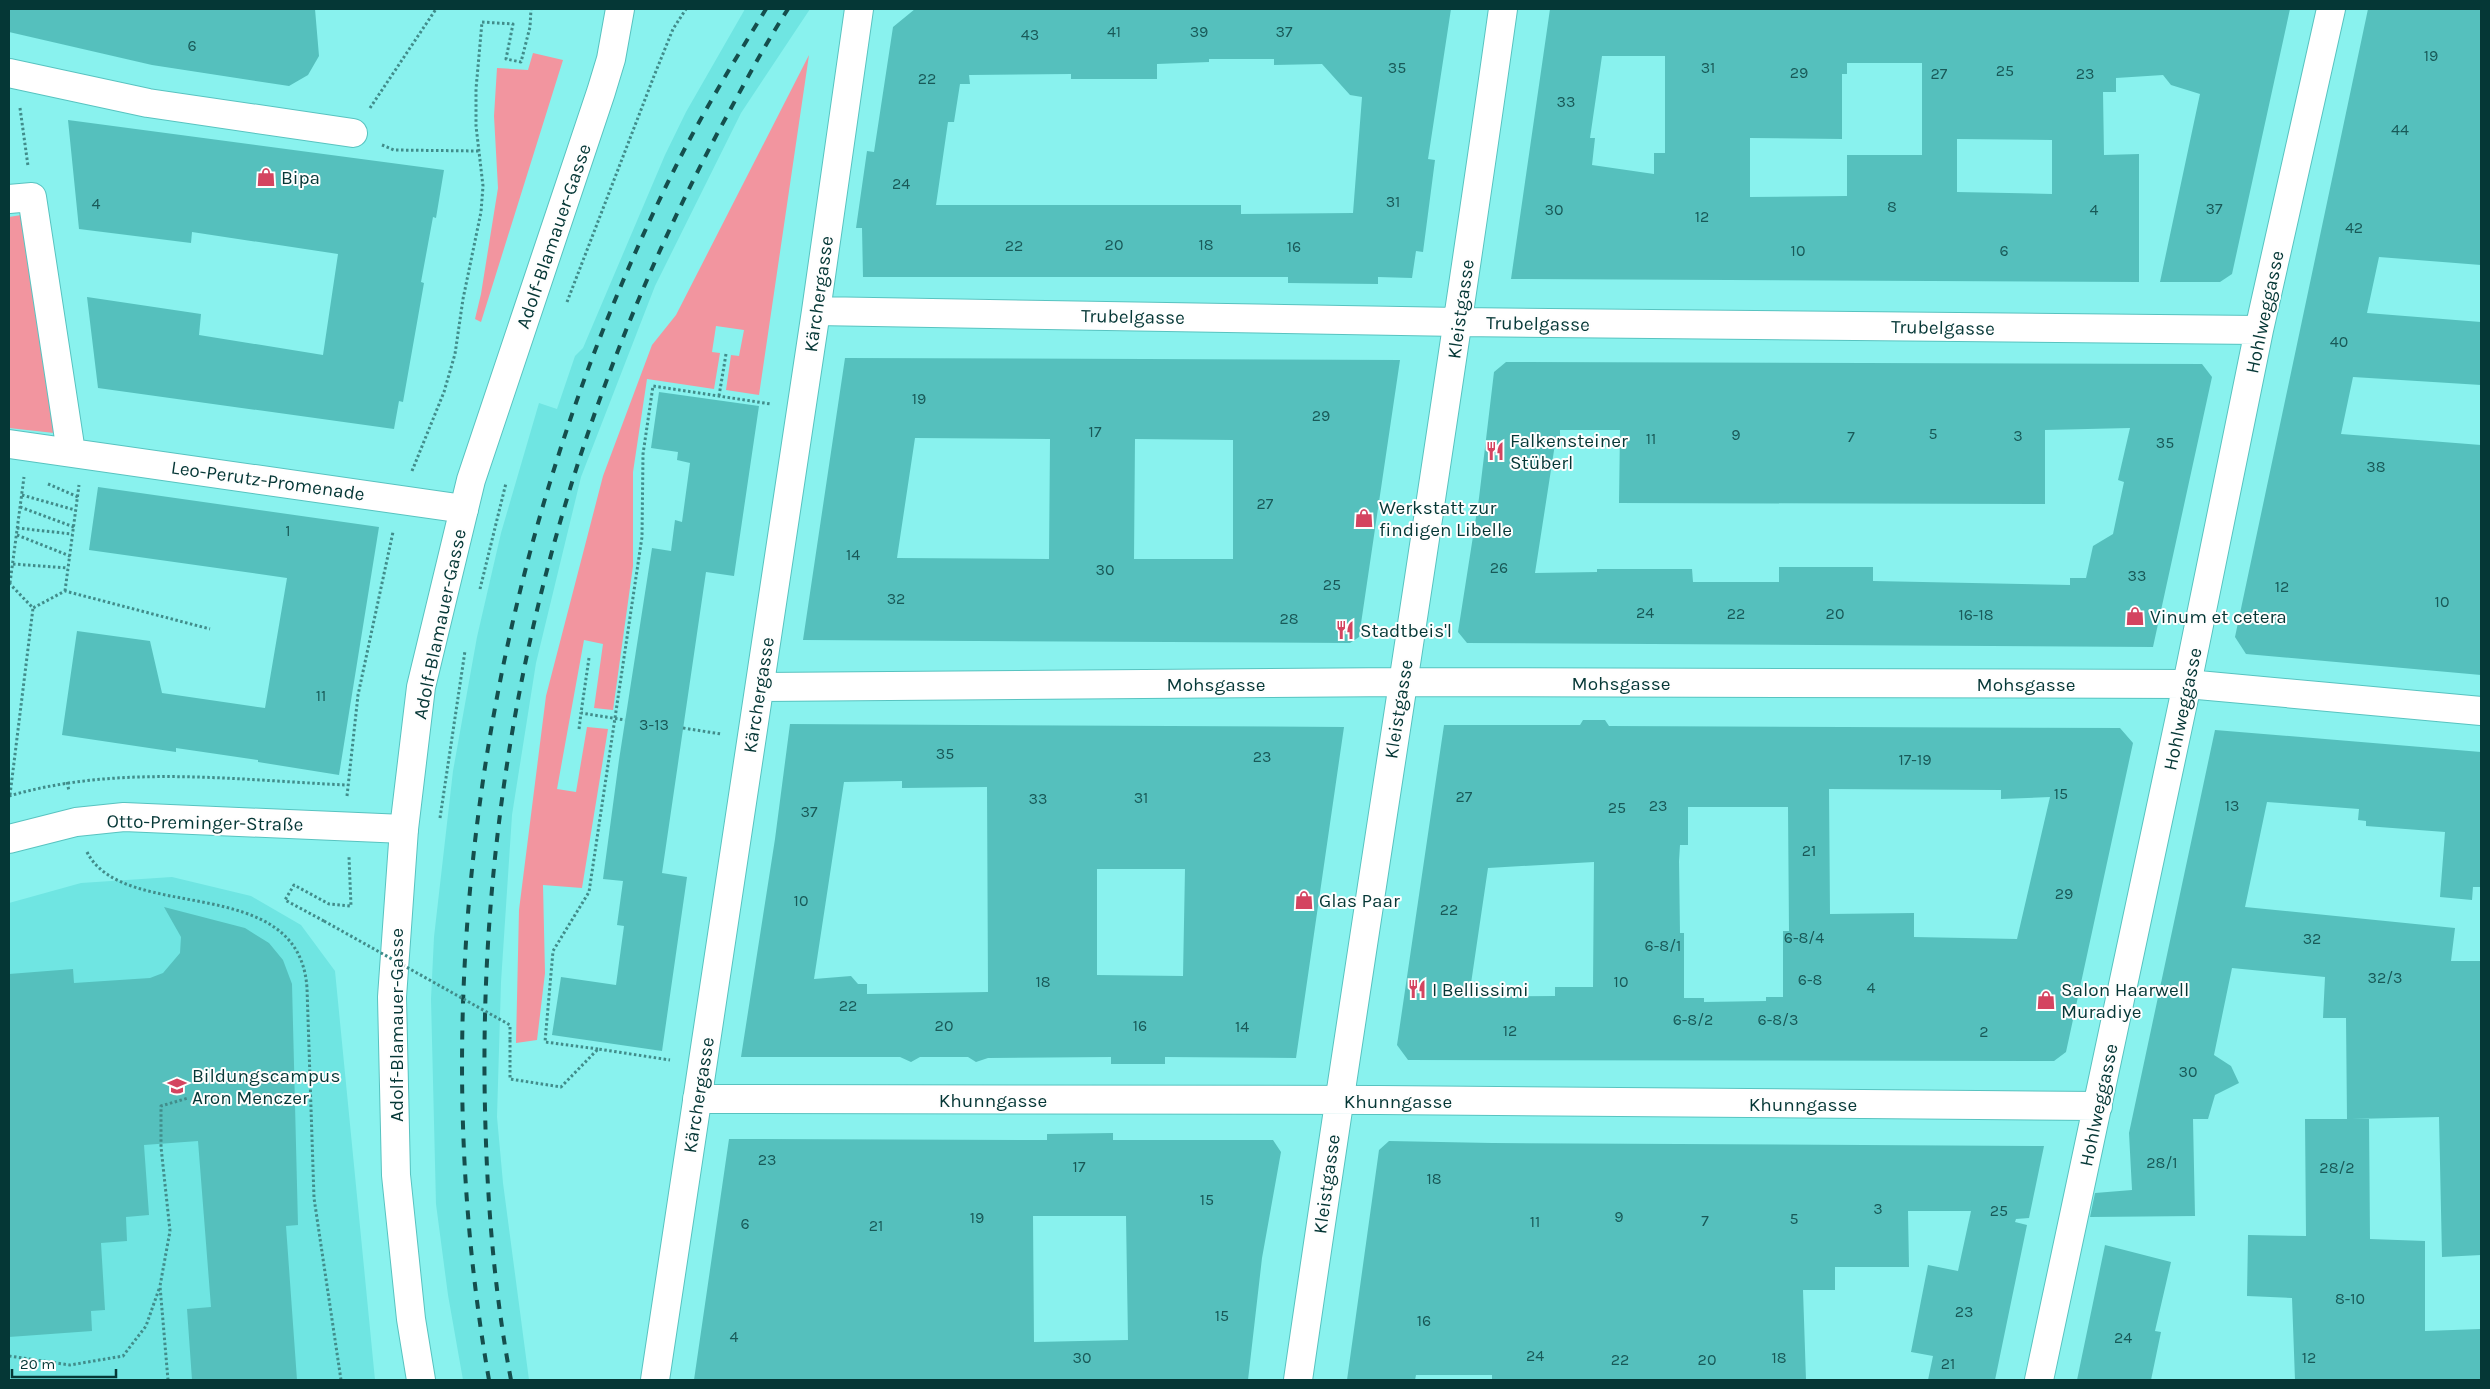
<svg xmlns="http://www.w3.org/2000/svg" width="2490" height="1389" viewBox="0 0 2490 1389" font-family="Karla,sans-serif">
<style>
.built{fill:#6fe5e2}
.green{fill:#f2959f}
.building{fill:#55c0bd;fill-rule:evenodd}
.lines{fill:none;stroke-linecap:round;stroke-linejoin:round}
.street-casing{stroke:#58c3c0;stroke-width:30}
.secondary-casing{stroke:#58c3c0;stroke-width:30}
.path{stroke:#418c8a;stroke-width:3;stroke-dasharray:2.5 2.5;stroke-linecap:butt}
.street{stroke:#fff;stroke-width:28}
.secondary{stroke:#fff;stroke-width:28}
.rail{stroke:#154e4d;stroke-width:4;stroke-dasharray:9 9;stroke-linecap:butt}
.path-bridge{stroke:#418c8a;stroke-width:3;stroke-dasharray:2.5 2.5;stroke-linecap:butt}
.labels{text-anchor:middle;stroke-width:4;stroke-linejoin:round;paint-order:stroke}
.number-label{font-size:16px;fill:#195958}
.poi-label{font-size:19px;fill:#053736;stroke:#fefefe;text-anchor:start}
.street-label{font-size:19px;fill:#053736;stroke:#fefefe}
</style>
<rect width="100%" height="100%" fill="#89f2ee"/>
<path class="built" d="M 745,9 L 810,9 L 741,113 L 655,286 L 581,477 L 536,663 L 512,815 L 501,982 L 497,1117 L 503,1183 L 529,1380 L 463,1380 L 448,1295 L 436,1204 L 431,999 L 434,937 L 453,771 L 477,637 L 501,533 L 539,403 L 557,409 L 575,356 L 583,348 L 665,155 L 686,112 Z
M 172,877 L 251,896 L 301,925 L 335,971 L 375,1380 L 9,1380 L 9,903 L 81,883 Z"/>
<path class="green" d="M 533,53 L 563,60 L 481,322 L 475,319 L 481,294 L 498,188 L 494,116 L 497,68 L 528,70 Z
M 809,55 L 759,395 L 726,390 L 731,355 L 739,356 L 744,330 L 716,326 L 712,352 L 720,353 L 714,389 L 647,379 L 633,472 L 633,566 L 613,710 L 594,708 L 603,644 L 584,640 L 557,789 L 576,792 L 587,727 L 608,729 L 582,888 L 543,885 L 545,973 L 537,1040 L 516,1043 L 519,910 L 546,696 L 603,476 L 652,345 L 676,315 Z
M 21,215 L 54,433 L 9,428 L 9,217 Z"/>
<path class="building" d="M 9,9 L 315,9 L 319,56 L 308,75 L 289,86 L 152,65 L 9,32 Z
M 915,9 L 1451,9 L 1428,159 L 1435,160 L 1423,252 L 1416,251 L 1412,278 L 1378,277 L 1378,284 L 1288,283 L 1288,277 L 863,277 L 862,228 L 856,228 L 867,151 L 874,152 L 893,27 ZM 1209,59 L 1274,59 L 1274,65 L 1322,64 L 1350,95 L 1362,97 L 1353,213 L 1241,214 L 1241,205 L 936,205 L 948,122 L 954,122 L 960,84 L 970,84 L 969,75 L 1071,74 L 1071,79 L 1157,79 L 1157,64 L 1209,62 Z
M 1550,9 L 2290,9 L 2232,274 L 2220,282 L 2160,282 L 2200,94 L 2171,85 L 2163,75 L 2116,78 L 2116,92 L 2103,92 L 2104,155 L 2139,154 L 2139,282 L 1511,279 ZM 1602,56 L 1665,56 L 1665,153 L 1654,153 L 1654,174 L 1592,165 L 1595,138 L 1590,138 ZM 1847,63 L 1922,63 L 1922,155 L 1847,155 L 1847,196 L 1750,197 L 1750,138 L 1842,139 L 1842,74 L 1847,74 ZM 1957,139 L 2052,140 L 2052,194 L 1957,192 Z
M 2368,9 L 2481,9 L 2481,265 L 2379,257 L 2367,313 L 2481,322 L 2481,385 L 2353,377 L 2341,434 L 2481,445 L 2481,675 L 2246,654 L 2235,637 Z
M 68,120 L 444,170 L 436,218 L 433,217 L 421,282 L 424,283 L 403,402 L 399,401 L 394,429 L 98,388 L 87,297 L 201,314 L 199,335 L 323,355 L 338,254 L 192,232 L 191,243 L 79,229 Z
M 845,358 L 1400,360 L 1359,637 L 1350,643 L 803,640 ZM 915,438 L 1050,439 L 1049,559 L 897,558 ZM 1135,439 L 1233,440 L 1233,559 L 1134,559 Z
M 1506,362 L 2202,364 L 2212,377 L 2153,647 L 1467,643 L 1458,632 L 1479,498 L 1494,372 ZM 2130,428 L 2118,480 L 2124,482 L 2113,534 L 2093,546 L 2086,578 L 2070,578 L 2070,585 L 1873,581 L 1873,567 L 1779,567 L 1779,582 L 1693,582 L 1692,569 L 1597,569 L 1597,572 L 1535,573 L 1555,444 L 1560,444 L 1560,430 L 1620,430 L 1619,503 L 2045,504 L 2045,430 Z
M 659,392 L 759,406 L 734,576 L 706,572 L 662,873 L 687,877 L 662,1051 L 552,1035 L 561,977 L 616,985 L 624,926 L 617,925 L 623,881 L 603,879 L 619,760 L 652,548 L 671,551 L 675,520 L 682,522 L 690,463 L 677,460 L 678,452 L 651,448 Z
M 98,487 L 379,527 L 339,775 L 258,762 L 258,760 L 176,748 L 176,752 L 62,735 L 77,631 L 150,641 L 162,693 L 265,708 L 287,578 L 89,550 Z
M 1583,720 L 1605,720 L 1609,726 L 2120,728 L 2133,743 L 2066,1052 L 2054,1061 L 1408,1060 L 1397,1045 L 1444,725 L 1580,725 ZM 1829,789 L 2001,790 L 2001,799 L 2050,797 L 2017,939 L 1914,937 L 1914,913 L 1830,914 ZM 1688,807 L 1788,807 L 1789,931 L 1783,931 L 1783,997 L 1766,997 L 1766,1001 L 1704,1002 L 1704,998 L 1684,998 L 1684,933 L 1680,933 L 1679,861 L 1680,845 L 1688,845 ZM 1594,862 L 1593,987 L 1555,987 L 1555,996 L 1469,997 L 1488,868 Z
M 790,724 L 1344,727 L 1296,1058 L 1165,1057 L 1165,1064 L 1111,1064 L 1111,1057 L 988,1058 L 976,1062 L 968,1057 L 920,1057 L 911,1062 L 900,1057 L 741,1057 L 775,839 ZM 902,781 L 902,788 L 987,787 L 988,992 L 867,994 L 867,984 L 858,984 L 851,976 L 814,979 L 844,782 ZM 1097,869 L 1185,869 L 1183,976 L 1097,975 Z
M 2215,730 L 2481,752 L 2481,887 L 2473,887 L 2472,900 L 2440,897 L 2445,832 L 2366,826 L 2366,821 L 2358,820 L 2359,809 L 2267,802 L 2245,907 L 2455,928 L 2451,961 L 2481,961 L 2481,1255 L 2442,1257 L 2439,1117 L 2352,1119 L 2369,1119 L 2370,1239 L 2425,1241 L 2425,1331 L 2481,1329 L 2481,1380 L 2295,1380 L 2292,1298 L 2247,1296 L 2248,1235 L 2306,1236 L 2305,1119 L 2347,1119 L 2346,1018 L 2323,1018 L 2325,977 L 2232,968 L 2214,1055 L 2231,1066 L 2239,1083 L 2215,1095 L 2208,1119 L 2193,1119 L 2195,1216 L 2090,1217 L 2095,1193 L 2132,1190 L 2129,1133 Z
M 164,907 L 245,928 L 269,943 L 283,960 L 292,984 L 298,1225 L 286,1226 L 297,1380 L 192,1380 L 187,1309 L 211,1307 L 198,1141 L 144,1145 L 149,1215 L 126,1217 L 127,1241 L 101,1243 L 105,1310 L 91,1311 L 92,1331 L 9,1337 L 9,974 L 73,969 L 74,983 L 150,978 L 163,973 L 180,953 L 181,937 Z
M 1113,1133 L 1113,1140 L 1273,1140 L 1281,1152 L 1262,1258 L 1248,1380 L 694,1380 L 729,1139 L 1047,1140 L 1047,1134 ZM 1033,1216 L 1126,1216 L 1128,1340 L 1034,1342 Z
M 1389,1141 L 1492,1143 L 2044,1146 L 2029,1218 L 2016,1219 L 2015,1222 L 2027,1225 L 1995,1380 L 1928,1380 L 1933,1356 L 1911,1352 L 1928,1265 L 1958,1271 L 1971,1211 L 1908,1211 L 1909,1267 L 1835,1267 L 1835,1290 L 1803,1290 L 1806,1380 L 1492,1380 L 1492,1375 L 1416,1375 L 1415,1380 L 1347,1380 L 1379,1150 Z
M 2105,1245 L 2171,1262 L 2155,1331 L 2161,1332 L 2151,1380 L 2077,1380 Z"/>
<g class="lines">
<g class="street-casing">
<path id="street" d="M 9,73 L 148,103 L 353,133
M 9,199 L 32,197 L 71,452
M 816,311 L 1459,322 L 2259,330
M 9,444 L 464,509
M 760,687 L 1402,682 L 2187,684 L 2481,711
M 9,839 L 76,822 L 124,817 L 404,829
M 697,1099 L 1379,1100 L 2098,1106
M 655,1380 L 816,311 L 859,9
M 1298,1380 C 1364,923 1439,467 1503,9
M 2039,1380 L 2187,684 L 2259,330 L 2331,9"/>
</g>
<g class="secondary-casing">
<path id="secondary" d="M 421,1380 L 411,1319 L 396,1175 L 392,997 L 404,829 L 421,687 L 471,480 L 601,92 L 611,59 L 620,9"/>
</g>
<path class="path" d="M 20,108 L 28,166
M 370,108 L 436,9
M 382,145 L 394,150 L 479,151
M 567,302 L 654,76 L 673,29 L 686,9
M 719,396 L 726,354
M 412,471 L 444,392 L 455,354 L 463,299 L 481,212 L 483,186 L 476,126 L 476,89 L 482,22 L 513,24 L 506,59 L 521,62 L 530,27 L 531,9
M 48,484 L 78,497
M 22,495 L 75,510
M 20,507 L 74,527
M 17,528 L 72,534
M 17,535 L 70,556
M 13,564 L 68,568
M 9,583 L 33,608 L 65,591 L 210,629
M 10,583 L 24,477
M 480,589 L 506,483
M 65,591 L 79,485
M 589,658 L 581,713 L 625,720
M 683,728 L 721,734
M 579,729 L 581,713
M 67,782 L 69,791
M 10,795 L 33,608
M 9,796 C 118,764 235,780 347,785
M 347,796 L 358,695 L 393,532
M 440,818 L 465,651
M 87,852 C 124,925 299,870 307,988 L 314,1198 L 341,1380
M 324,921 L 285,900 L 294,885 L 329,904 L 351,906 L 349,857
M 510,1040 L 510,1079 L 561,1087 L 598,1049 L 670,1060
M 598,1049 L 545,1042 L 553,951 L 589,892 L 642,537 L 643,454 L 653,386 L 771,404
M 9,1356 L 70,1365 L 123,1356 L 146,1326 L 159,1289
M 168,1380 L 160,1286 L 170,1231 L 161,1147 L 161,1106 L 188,1098"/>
<use href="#street" class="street"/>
<use href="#secondary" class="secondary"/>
<path class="rail" d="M 489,1380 C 417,969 492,530 680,158 C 706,107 736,58 766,9
M 511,1380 C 494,1291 487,1200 485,1109 C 477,765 557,437 717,134 C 740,92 762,49 788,9"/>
<path class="path-bridge" d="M 324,921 L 510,1025 L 510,1040"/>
</g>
<defs>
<g id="shop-bare" transform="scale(1.5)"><path d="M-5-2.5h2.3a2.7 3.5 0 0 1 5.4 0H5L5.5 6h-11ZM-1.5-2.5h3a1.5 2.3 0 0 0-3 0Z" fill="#d44460" stroke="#fefefe" stroke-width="2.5" paint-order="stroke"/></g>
<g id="restaurant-bare" transform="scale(1.5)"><path d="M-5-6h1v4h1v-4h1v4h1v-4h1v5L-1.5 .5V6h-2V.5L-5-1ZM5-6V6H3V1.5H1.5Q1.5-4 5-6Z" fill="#d44460" stroke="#fefefe" stroke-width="2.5" paint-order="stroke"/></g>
<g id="school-bare" transform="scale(1.5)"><path d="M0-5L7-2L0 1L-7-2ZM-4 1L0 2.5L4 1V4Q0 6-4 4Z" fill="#d44460" stroke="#fefefe" stroke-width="2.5" paint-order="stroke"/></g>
</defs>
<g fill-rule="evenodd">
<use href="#shop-bare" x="266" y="177"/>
<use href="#restaurant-bare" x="1495" y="451"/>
<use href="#shop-bare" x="1364" y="518"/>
<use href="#shop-bare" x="2135" y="616"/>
<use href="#restaurant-bare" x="1345" y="630"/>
<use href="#shop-bare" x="1304" y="900"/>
<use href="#restaurant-bare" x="1417" y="989"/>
<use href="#shop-bare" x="2046" y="1000"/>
<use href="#school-bare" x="177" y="1086"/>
</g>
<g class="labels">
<g class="number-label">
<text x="1114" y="37">41</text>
<text x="1199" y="37">39</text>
<text x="1284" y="37">37</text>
<text x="1030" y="40">43</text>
<text x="192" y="51">6</text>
<text x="2431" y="61">19</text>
<text x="1397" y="73">35</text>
<text x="1708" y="73">31</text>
<text x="2005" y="76">25</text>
<text x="1799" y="78">29</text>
<text x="1939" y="79">27</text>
<text x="2085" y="79">23</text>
<text x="927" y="84">22</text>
<text x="1566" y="107">33</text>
<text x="2400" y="135">44</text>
<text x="901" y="189">24</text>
<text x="1393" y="207">31</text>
<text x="96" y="209">4</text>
<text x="1892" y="212">8</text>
<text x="2214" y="214">37</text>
<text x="1554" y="215">30</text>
<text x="2094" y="215">4</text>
<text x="1702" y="222">12</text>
<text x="2354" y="233">42</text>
<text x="1114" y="250">20</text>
<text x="1206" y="250">18</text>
<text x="1014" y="251">22</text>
<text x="1294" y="252">16</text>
<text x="1798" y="256">10</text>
<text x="2004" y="256">6</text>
<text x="2339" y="347">40</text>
<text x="919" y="404">19</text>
<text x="1321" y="421">29</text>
<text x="1095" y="437">17</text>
<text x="1933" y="439">5</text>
<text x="1736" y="440">9</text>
<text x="2018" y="441">3</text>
<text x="1851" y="442">7</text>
<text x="1651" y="444">11</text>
<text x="2165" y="448">35</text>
<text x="2376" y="472">38</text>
<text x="1265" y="509">27</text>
<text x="288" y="536">1</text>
<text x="853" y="560">14</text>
<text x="1499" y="573">26</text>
<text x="1105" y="575">30</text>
<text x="2137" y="581">33</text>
<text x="1332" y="590">25</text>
<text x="2282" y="592">12</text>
<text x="896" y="604">32</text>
<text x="2442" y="607">10</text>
<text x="1645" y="618">24</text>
<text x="1736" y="619">22</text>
<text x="1835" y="619">20</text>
<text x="1976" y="620">16-18</text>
<text x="1289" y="624">28</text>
<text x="321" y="701">11</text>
<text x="654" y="730">3-13</text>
<text x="945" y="759">35</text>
<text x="1262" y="762">23</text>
<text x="1915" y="765">17-19</text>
<text x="2061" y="799">15</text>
<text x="1464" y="802">27</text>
<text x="1141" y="803">31</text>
<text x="1038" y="804">33</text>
<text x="1658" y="811">23</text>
<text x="2232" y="811">13</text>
<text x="1617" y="813">25</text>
<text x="809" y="817">37</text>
<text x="1809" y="856">21</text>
<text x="2064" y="899">29</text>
<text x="801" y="906">10</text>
<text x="1449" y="915">22</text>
<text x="1804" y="943">6-8/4</text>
<text x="2312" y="944">32</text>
<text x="1663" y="951">6-8/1</text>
<text x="2385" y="983">32/3</text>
<text x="1810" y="985">6-8</text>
<text x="1043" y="987">18</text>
<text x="1621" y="987">10</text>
<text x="1871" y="993">4</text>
<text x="848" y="1011">22</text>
<text x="1693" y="1025">6-8/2</text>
<text x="1778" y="1025">6-8/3</text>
<text x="944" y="1031">20</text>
<text x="1140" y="1031">16</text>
<text x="1242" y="1032">14</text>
<text x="1510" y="1036">12</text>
<text x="1984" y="1037">2</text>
<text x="2188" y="1077">30</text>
<text x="767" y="1165">23</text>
<text x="2162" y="1168">28/1</text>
<text x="1079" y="1172">17</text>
<text x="2337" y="1173">28/2</text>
<text x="1434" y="1184">18</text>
<text x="1207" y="1205">15</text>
<text x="1878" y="1214">3</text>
<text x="1999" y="1216">25</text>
<text x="1619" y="1222">9</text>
<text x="977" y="1223">19</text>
<text x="1794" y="1224">5</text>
<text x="1705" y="1226">7</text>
<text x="1535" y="1227">11</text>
<text x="745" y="1229">6</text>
<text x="876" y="1231">21</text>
<text x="2350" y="1304">8-10</text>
<text x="1964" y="1317">23</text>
<text x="1222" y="1321">15</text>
<text x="1424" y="1326">16</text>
<text x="734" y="1342">4</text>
<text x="2123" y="1343">24</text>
<text x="1535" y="1361">24</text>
<text x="1082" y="1363">30</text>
<text x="1779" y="1363">18</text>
<text x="2309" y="1363">12</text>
<text x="1620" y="1365">22</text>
<text x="1707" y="1365">20</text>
<text x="1948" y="1369">21</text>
</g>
<g class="poi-label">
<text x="281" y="184">Bipa</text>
<text x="1510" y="447">Falkensteiner<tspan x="1510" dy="22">Stüberl</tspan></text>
<text x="1379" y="514">Werkstatt zur<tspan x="1379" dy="22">findigen Libelle</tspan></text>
<text x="2150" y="623">Vinum et cetera</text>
<text x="1360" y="637">Stadtbeis'l</text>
<text x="1319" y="907">Glas Paar</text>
<text x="1432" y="996">I Bellissimi</text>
<text x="2061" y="996">Salon Haarwell<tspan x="2061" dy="22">Muradiye</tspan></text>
<text x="192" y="1082">Bildungscampus<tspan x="192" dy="22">Aron Menczer</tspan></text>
</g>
<g class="street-label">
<text transform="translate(553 236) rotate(-71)" y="7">Adolf-Blamauer-Gasse</text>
<text transform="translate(818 294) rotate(-82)" y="7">Kärchergasse</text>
<text transform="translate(1460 309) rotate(-82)" y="7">Kleistgasse</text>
<text transform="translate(2264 312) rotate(-78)" y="7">Hohlweggasse</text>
<text transform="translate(1133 316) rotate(1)" y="7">Trubelgasse</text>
<text transform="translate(1538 323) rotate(1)" y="7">Trubelgasse</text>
<text transform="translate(1943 327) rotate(1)" y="7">Trubelgasse</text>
<text transform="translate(268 480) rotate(8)" y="7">Leo-Perutz-Promenade</text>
<text transform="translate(439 624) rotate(-78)" y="7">Adolf-Blamauer-Gasse</text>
<text x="1621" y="690">Mohsgasse</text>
<text x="1216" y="691">Mohsgasse</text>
<text x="2026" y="691">Mohsgasse</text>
<text transform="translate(758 695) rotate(-81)" y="7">Kärchergasse</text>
<text transform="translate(1398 709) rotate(-81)" y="7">Kleistgasse</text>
<text transform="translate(2182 709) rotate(-78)" y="7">Hohlweggasse</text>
<text transform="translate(205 822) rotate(1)" y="7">Otto-Preminger-Straße</text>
<text transform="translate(396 1025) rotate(-90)" y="7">Adolf-Blamauer-Gasse</text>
<text transform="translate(698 1095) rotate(-81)" y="7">Kärchergasse</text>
<text x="993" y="1107">Khunngasse</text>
<text x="1398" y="1108">Khunngasse</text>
<text x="1803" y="1111">Khunngasse</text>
<text transform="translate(2098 1105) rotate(-78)" y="7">Hohlweggasse</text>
<text transform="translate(1326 1184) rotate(-82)" y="7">Kleistgasse</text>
</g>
</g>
<rect width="2490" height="1389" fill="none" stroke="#053736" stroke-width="20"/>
<path d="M12 1369v8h104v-8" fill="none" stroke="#053736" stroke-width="2.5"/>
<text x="20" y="1369" font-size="15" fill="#053736" stroke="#fefefe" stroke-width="4" paint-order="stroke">20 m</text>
</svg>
